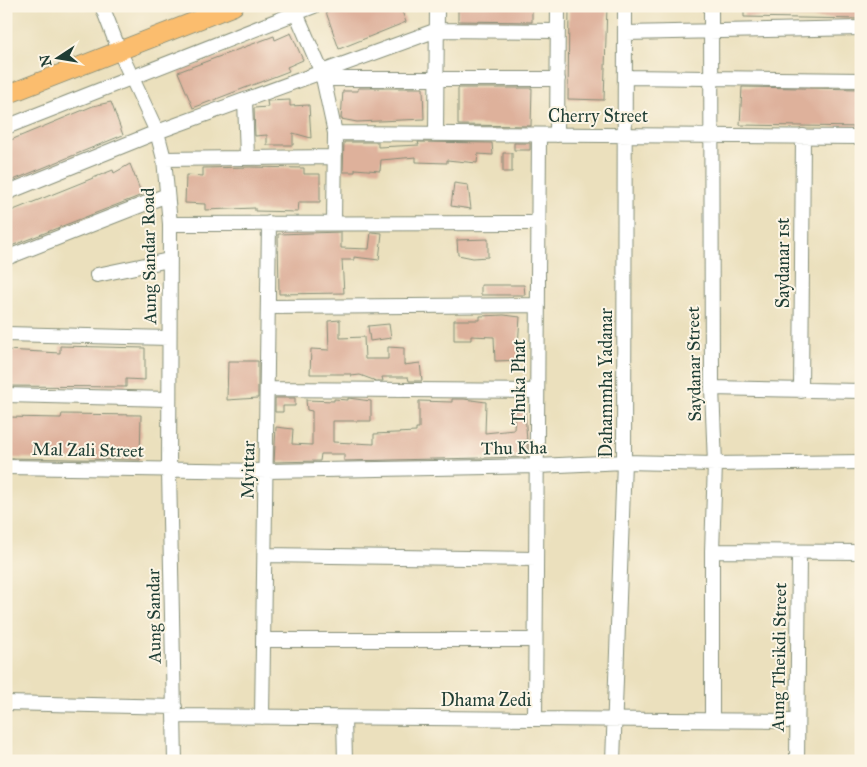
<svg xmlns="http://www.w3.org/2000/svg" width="867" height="767" viewBox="0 0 867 767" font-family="'IM FELL Great Primer',serif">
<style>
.building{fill:#deb19b}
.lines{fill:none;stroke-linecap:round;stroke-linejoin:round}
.minor-casing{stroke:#858e78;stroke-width:16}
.major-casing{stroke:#858e78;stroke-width:20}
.minor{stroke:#fff;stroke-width:14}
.major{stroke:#fbbd6e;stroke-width:18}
.labels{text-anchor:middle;stroke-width:4;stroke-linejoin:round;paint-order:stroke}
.street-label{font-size:18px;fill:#1f3d34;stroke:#fcf5e5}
</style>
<rect width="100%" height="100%" fill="#fcf5e5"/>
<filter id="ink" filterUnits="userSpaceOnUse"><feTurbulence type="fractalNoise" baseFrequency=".02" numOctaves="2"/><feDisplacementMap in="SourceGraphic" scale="10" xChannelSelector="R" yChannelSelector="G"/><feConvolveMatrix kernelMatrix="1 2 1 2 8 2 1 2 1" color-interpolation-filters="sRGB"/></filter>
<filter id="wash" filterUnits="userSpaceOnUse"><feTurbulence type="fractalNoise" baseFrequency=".0096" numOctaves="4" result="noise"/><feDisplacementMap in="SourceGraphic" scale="20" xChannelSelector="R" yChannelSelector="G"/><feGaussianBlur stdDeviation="1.12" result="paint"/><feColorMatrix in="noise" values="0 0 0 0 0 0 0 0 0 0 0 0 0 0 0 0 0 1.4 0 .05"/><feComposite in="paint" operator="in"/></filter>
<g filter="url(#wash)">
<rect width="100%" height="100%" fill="#ebe0bd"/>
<g id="blocks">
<path class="building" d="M 340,6 L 400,6 L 406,22 L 339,49 L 326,12 Z
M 458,6 L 532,6 L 532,22 L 458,21 Z
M 569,6 L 607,6 L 604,100 L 568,99 Z
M 744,6 L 861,6 L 861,19 L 744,17 Z
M 291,33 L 303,60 L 287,67 L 289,71 L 193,108 L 178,72 L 274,36 L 275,40 Z
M 742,87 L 861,89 L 861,127 L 740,125 Z
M 358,88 L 423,88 L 424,119 L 357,122 L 341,119 L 343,91 L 358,91 Z
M 458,88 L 532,88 L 531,126 L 458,125 Z
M 290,100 L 290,106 L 309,105 L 311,138 L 293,133 L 293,145 L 267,145 L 267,135 L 255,136 L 254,108 L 268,107 L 267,101 Z
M 111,102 L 123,135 L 6,183 L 6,142 L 93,106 Z
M 344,142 L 378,142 L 378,147 L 419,145 L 418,142 L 492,143 L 493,155 L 478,154 L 477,163 L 447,160 L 447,163 L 416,162 L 416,157 L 381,160 L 380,171 L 355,169 L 355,172 L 343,172 Z
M 514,143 L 530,143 L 530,150 L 514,150 Z
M 503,153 L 512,153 L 512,172 L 503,172 Z
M 130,164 L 142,195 L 6,248 L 6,213 L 113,170 L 114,173 Z
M 250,167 L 304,168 L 304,174 L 320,174 L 320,202 L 299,202 L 298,212 L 255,211 L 255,208 L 205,210 L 205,204 L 185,203 L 186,175 L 203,176 L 203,168 Z
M 454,183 L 468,185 L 471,209 L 451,206 Z
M 341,232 L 341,248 L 369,249 L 371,232 L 382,233 L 379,260 L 354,257 L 354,260 L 342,260 L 344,293 L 279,294 L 278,234 Z
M 488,239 L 488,257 L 473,258 L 458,255 L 457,240 Z
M 481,285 L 524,285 L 525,295 L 481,295 Z
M 504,315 L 520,317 L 518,346 L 523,346 L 524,360 L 495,361 L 494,337 L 471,336 L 471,340 L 454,340 L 454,320 L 480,320 L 480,316 Z
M 340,320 L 340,338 L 364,337 L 365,359 L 388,359 L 388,347 L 404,348 L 404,365 L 420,363 L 422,381 L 409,381 L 408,377 L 382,377 L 383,381 L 376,381 L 360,375 L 351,376 L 351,374 L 310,374 L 311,349 L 329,350 L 328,321 Z
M 389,324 L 391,338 L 370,341 L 368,326 Z
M 60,346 L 145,348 L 145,380 L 126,379 L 126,387 L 6,386 L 6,350 L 60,353 Z
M 228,361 L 258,361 L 258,398 L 227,400 Z
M 275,398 L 295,398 L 295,406 L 283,406 L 283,412 L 275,412 Z
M 348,398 L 371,401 L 371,421 L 333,421 L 333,442 L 374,444 L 374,434 L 416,432 L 416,428 L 419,428 L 419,401 L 452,402 L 452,399 L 464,399 L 486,402 L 485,433 L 514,430 L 515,411 L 525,411 L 528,457 L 344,461 L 344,454 L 321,454 L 320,461 L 274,462 L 276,427 L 293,429 L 292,444 L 312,445 L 312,411 L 307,410 L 306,400 L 334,401 L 334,399 L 348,400 Z
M 62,414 L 141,415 L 140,460 L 6,458 L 6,417 L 61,418 Z"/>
</g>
</g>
<g filter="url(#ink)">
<use href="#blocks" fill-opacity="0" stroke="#858e78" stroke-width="1"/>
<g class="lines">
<g class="minor-casing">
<path id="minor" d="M 102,6 L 119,50 L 157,132 L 164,159 L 170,224 L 169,471 L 175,761
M 293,6 L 322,73 L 335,133 L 334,222
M 711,6 L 712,388 L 715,464 L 712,551 L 712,720
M 625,33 L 861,28
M 625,77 L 861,80
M 323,79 L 558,79
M 245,100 L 247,157
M 6,127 L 314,6
M 335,133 L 861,137
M 436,134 L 437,6
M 557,135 L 558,6
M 164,159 L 334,157
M 6,193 L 157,132 L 437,30 L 558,31
M 170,224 L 539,223
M 6,258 L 167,195
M 97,275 L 169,260
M 269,307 L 538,305
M 6,334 L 169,338
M 712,388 L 861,391
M 268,389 L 537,391
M 801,391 L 803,136
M 6,395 L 168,399
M 6,467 L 267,471 L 538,466 L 624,462 L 715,464 L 861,462
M 712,551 L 861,552
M 266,555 L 536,559
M 264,640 L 535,640
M 6,703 L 175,707
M 175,716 L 797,721
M 262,717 L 269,223
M 344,718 L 345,761
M 535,719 L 539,135
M 613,761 L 624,462 L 625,6
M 797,761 L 799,553"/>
</g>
<g class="major-casing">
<path id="major" d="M 6,95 L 234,6"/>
</g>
<use href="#minor" class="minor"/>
<use href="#major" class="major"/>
</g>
</g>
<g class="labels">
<g class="street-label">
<text x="598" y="122">Cherry Street</text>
<text transform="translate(149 256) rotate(-91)" y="6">Aung Sandar Road</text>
<text transform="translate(783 263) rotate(-90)" y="6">Saydanar 1st</text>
<text transform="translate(694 364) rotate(-91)" y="6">Saydanar Street</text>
<text transform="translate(519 382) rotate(-90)" y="6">Thuka Phat</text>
<text transform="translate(606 383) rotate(-90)" y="6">Dahammha Yadanar</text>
<text transform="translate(514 448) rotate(-1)" y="6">Thu Kha</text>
<text transform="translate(88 450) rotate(1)" y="6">Mal Zali Street</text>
<text transform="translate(248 470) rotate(-89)" y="6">Myittar</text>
<text transform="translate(154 616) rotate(-91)" y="6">Aung Sandar</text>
<text transform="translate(779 657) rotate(-89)" y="6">Aung Theikdi Street</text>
<text x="486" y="706">Dhama Zedi</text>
</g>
</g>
<rect width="867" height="767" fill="none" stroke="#fcf5e5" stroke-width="25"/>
<g transform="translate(58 58) rotate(258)" stroke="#fcf5e5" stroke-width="4" paint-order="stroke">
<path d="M0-4L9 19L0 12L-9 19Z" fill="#1f3d34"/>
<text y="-8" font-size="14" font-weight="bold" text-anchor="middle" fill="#1f3d34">N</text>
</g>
</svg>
